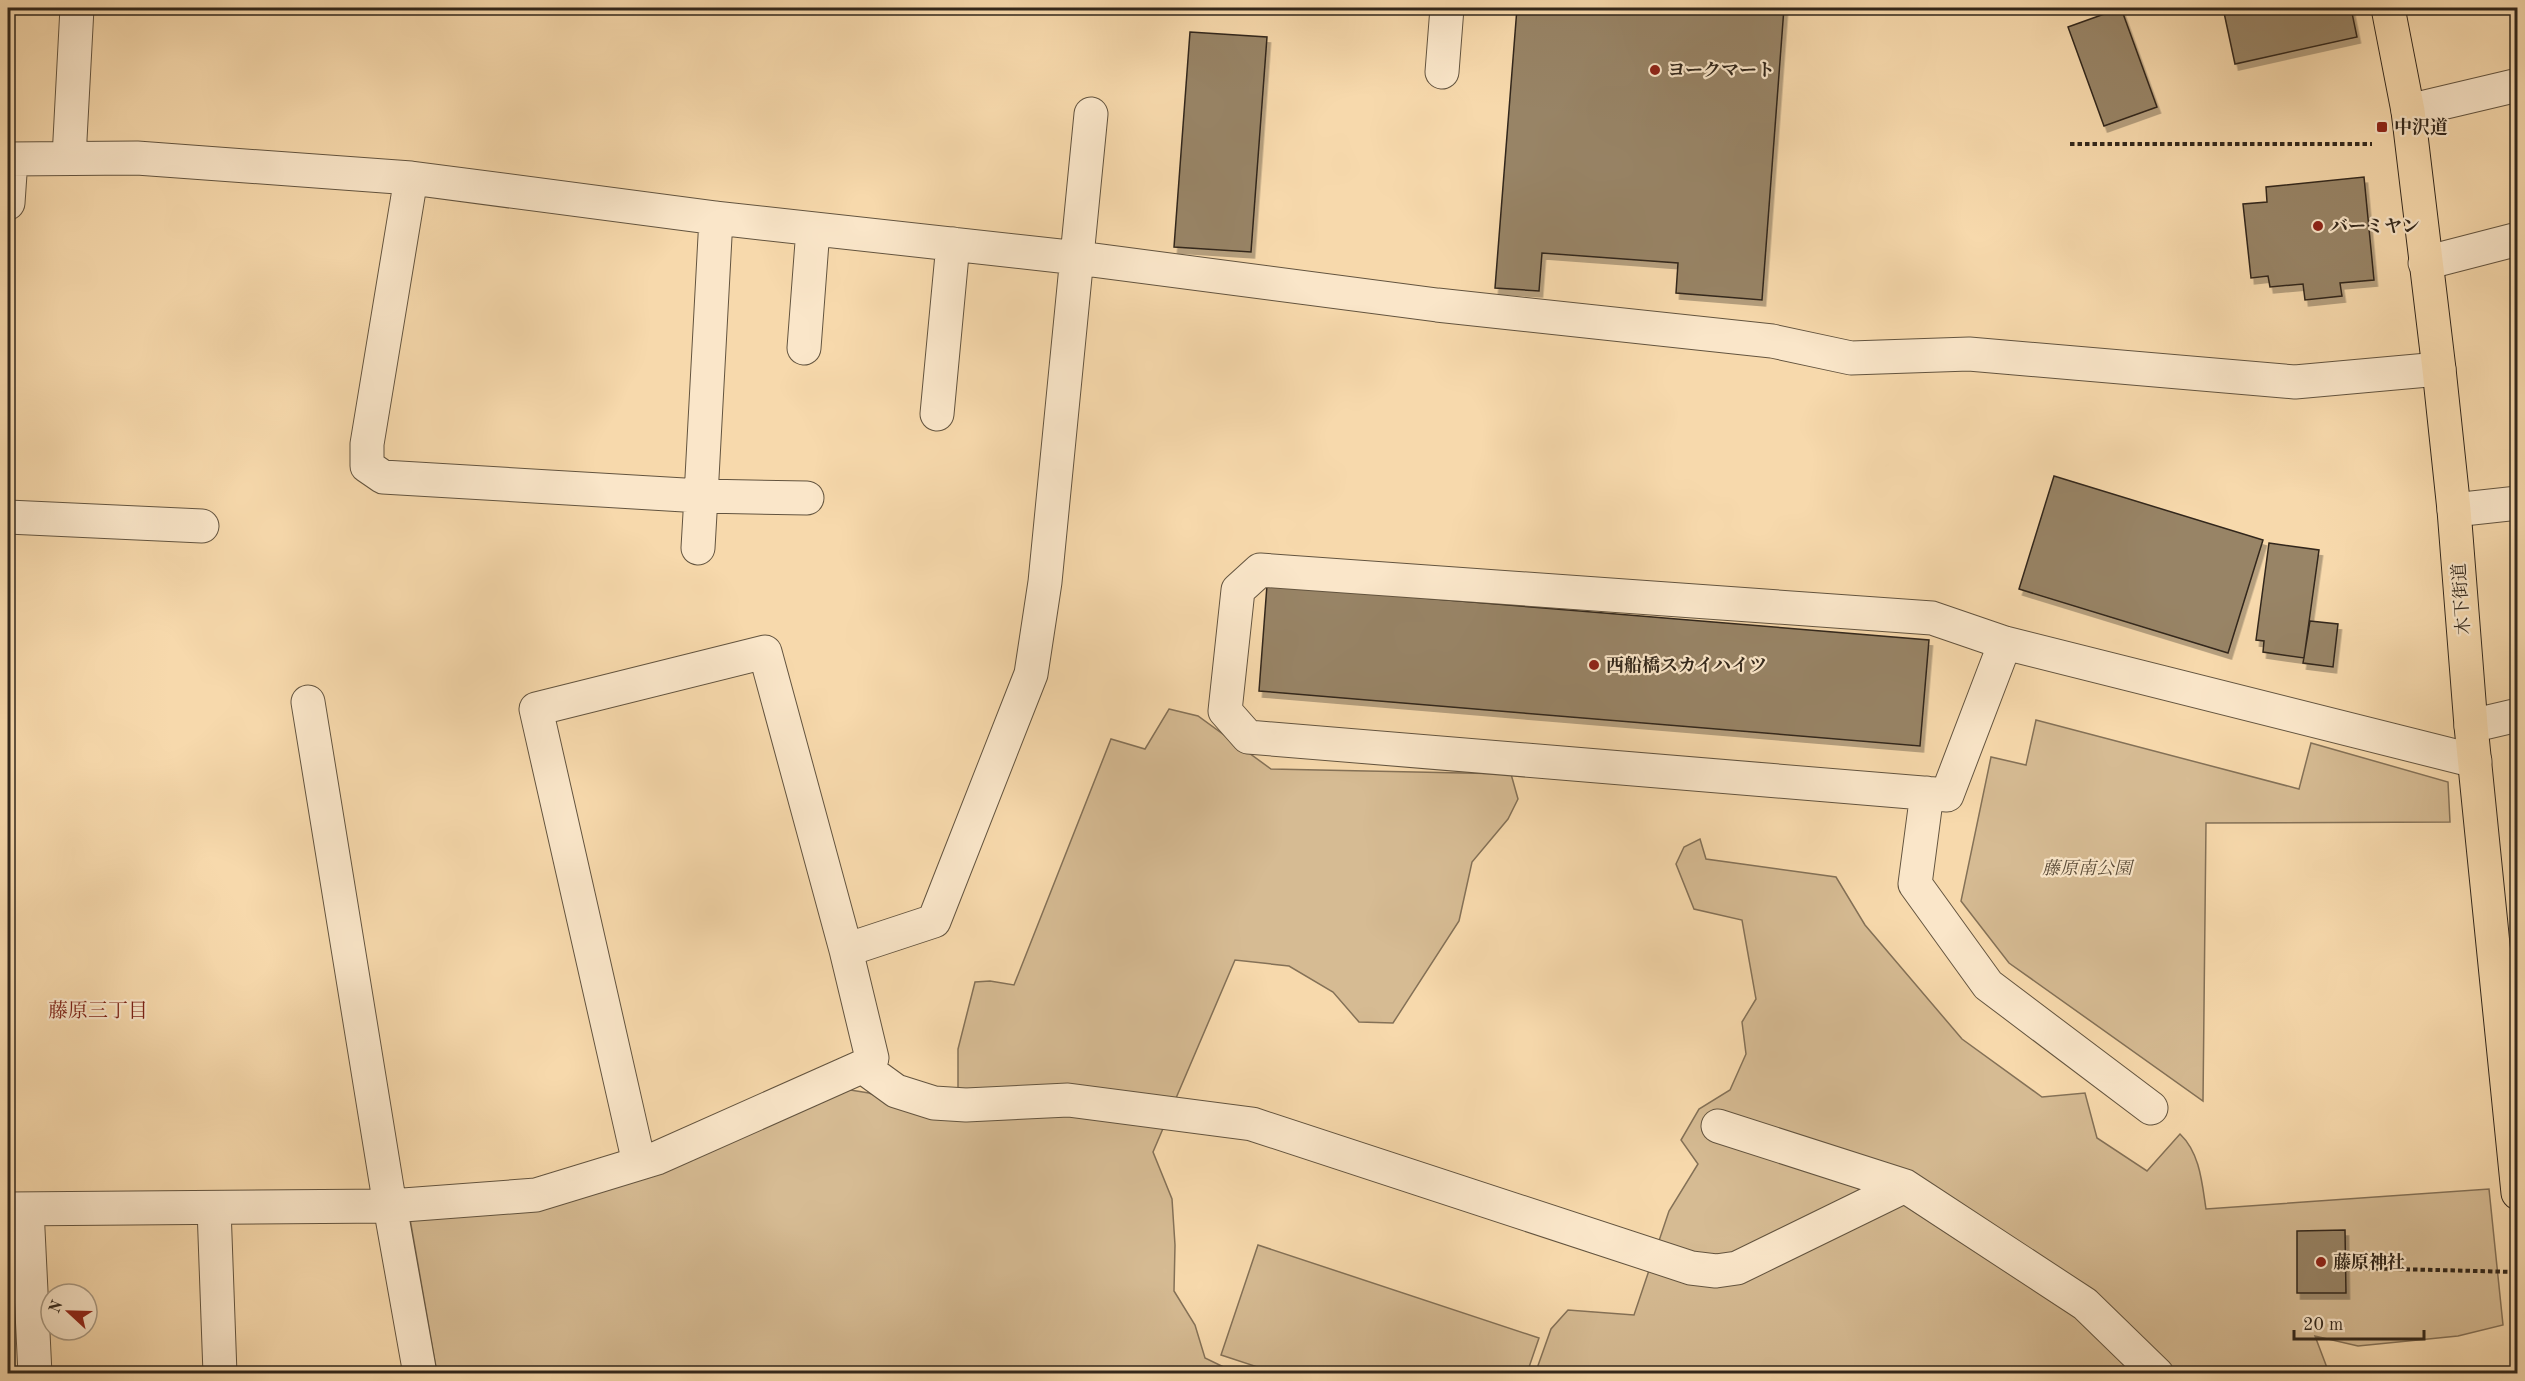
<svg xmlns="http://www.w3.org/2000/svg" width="2525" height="1381" viewBox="0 0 2525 1381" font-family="'Old Standard TT','Noto Serif JP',serif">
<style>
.green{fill:#d6bb93;stroke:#847157;stroke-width:1.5}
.building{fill:#988466;stroke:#32271b;stroke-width:1.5;filter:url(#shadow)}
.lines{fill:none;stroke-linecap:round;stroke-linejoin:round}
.minor-casing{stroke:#63543f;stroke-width:35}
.major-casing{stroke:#32271b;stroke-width:35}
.path{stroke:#32271b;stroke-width:4;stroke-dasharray:4.5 3;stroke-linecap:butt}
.minor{stroke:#fae6c9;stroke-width:33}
.major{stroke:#f7d9ac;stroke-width:33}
.poi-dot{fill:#8f2418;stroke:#fae6c9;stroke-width:2}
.labels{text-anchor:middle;stroke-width:4.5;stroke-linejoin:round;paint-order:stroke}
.poi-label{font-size:18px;font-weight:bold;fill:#32271b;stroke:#fae6c9;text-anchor:start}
.street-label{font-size:18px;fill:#32271b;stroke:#fae6c9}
.park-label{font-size:18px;font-style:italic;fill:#5b4c39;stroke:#fae6c9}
.neighbourhood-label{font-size:20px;fill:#7a1f14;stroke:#fae6c9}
</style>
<defs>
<filter id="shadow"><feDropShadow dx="3.5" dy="6" stdDeviation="0" flood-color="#0004"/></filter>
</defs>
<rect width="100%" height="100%" fill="#f7d9ac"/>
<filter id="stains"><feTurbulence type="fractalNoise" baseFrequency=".00333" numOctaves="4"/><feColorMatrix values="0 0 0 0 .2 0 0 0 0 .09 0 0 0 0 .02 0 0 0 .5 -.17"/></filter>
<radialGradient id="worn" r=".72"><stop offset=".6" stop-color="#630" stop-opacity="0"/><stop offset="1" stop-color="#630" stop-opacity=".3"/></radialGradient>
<path class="green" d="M 1169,709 L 1198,716 L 1271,769 L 1511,774 L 1518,799 L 1508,819 L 1472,862 L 1459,921 L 1393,1023 L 1359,1022 L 1333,992 L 1289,966 L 1235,960 L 1153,1152 L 1172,1199 L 1175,1245 L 1174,1291 L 1195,1325 L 1205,1358 L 1236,1373 L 437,1373 L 410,1219 L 838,1088 L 869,1093 L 903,1106 L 958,1093 L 958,1049 L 975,982 L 990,981 L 1014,985 L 1111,739 L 1145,749 Z
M 2036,720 L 2299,789 L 2311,743 L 2448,782 L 2450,822 L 2206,823 L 2203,1101 L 2009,963 L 1961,901 L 1991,757 L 2026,765 Z
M 1700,839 L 1706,859 L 1836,877 L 1865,925 L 1962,1039 L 2042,1097 L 2085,1093 L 2097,1138 L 2147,1171 L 2180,1134 C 2200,1153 2202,1183 2206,1209 L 2489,1189 L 2503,1325 L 2458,1336 L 2358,1346 L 2315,1336 L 2329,1373 L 1535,1374 L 1551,1329 L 1568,1310 L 1634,1315 L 1669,1211 L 1698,1164 L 1681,1140 L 1699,1109 L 1730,1090 L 1746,1054 L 1742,1022 L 1756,999 L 1742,920 L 1694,909 L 1676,864 L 1684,847 Z
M 1258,1245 L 1539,1338 L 1527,1373 L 1276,1373 L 1221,1355 Z"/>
<path class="building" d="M 1517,8 L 1784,8 L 1762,300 L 1676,293 L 1678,263 L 1542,253 L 1539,291 L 1495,288 Z
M 2121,8 L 2157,107 L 2104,126 L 2068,27 Z
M 2223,8 L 2351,8 L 2357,37 L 2235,64 Z
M 1190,32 L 1267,37 L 1251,252 L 1174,247 Z
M 2364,177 L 2374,280 L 2340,283 L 2342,296 L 2305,300 L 2303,284 L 2270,287 L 2268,276 L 2251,278 L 2243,204 L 2267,202 L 2266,187 Z
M 2054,476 L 2263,540 L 2228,653 L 2019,589 Z
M 2269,543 L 2319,550 L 2304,658 L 2263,652 L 2264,641 L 2256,640 Z
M 1267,585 L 1929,640 L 1920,746 L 1259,691 Z
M 2310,621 L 2338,624 L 2333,667 L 2303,663 Z
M 2345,1230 L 2346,1293 L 2297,1293 L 2297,1231 Z"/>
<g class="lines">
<g class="minor-casing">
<path id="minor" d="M 1442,72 L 1447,8
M 2408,111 L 2518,85
M 69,158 L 77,8
M 8,159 L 137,158 L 411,178 L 716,218 L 1078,258 L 1437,305 L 1772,341 L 1851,358 L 1969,354 L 2295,382 L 2439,369
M 411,178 L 367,444 L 367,466 L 383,477 L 701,496 L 716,218
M 8,203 L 11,159
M 2425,263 L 2518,239
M 804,348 L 813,229
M 937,414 L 953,244
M 2454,510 L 2518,503
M 8,517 L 202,526
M 698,548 L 701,496 L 807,498
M 2005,643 L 1947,795 L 1248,737 L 1225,711 L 1238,590 L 1260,570 L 1932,618 L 2005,643 L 2475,761
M 308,702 L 390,1206 L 420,1374
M 2471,726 L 2518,715
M 1927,793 L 1915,884 L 1988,985 L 2151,1108
M 846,950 L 934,921 L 1031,674 L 1045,582 L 1091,114
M 863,1067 L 896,1091 L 934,1103 L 966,1105 L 1068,1100 L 1252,1124 L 1691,1268 L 1716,1271 L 1737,1268 L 1905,1186
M 1718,1126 L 1905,1186 L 2085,1304 L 2157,1374
M 214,1208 L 220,1374
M 8,1209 L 390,1206 L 536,1195 L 657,1158 L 868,1064 L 872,1058 L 846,950 L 765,652 L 536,709 L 639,1163
M 27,1209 L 35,1374"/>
</g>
<g class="major-casing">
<path id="major" d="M 2388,8 L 2408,111 L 2439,369 L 2454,510 L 2471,726 L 2518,1193"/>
</g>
<path class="path" d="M 2070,144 L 2372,144
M 2353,1268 L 2518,1272"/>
<use href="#minor" class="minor"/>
<use href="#major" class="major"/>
</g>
<g class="poi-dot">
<circle cx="1655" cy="70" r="6"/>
<rect x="2376" y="121" width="12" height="12" rx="3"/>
<circle cx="2318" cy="226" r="6"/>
<circle cx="1594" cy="665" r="6"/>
<circle cx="2321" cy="1262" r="6"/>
</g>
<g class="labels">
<g class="poi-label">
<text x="1667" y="76">ヨークマート</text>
<text x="2394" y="133">中沢道</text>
<text x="2330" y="232">バーミヤン</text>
<text x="1606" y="671">西船橋スカイハイツ</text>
<text x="2333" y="1268">藤原神社</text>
</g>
<g class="street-label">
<text transform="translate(2461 599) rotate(-94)" y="6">木下街道</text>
</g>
<g class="park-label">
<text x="2087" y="874">藤原南公園</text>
</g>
<g class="neighbourhood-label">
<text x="98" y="1017">藤原三丁目</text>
</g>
</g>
<rect width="2525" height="1381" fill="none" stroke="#f7d9ac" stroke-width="30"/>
<rect x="9" y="9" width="2507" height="1363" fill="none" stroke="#32271b" stroke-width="3"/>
<rect x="15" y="15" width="2495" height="1351" fill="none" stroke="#32271b" stroke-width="1.5"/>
<g transform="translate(69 1312) rotate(292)"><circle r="28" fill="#fae6c9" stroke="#aa9a83" stroke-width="1.5"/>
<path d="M0-4.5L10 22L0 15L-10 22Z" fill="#8f2418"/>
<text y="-9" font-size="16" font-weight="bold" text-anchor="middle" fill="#32271b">N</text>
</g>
<path d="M2294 1330v9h130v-9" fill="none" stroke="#32271b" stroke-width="3"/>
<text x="2303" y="1330" font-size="18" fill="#32271b" stroke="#fae6c9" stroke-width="4.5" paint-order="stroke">20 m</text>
<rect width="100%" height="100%" filter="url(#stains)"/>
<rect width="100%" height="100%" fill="url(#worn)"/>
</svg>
